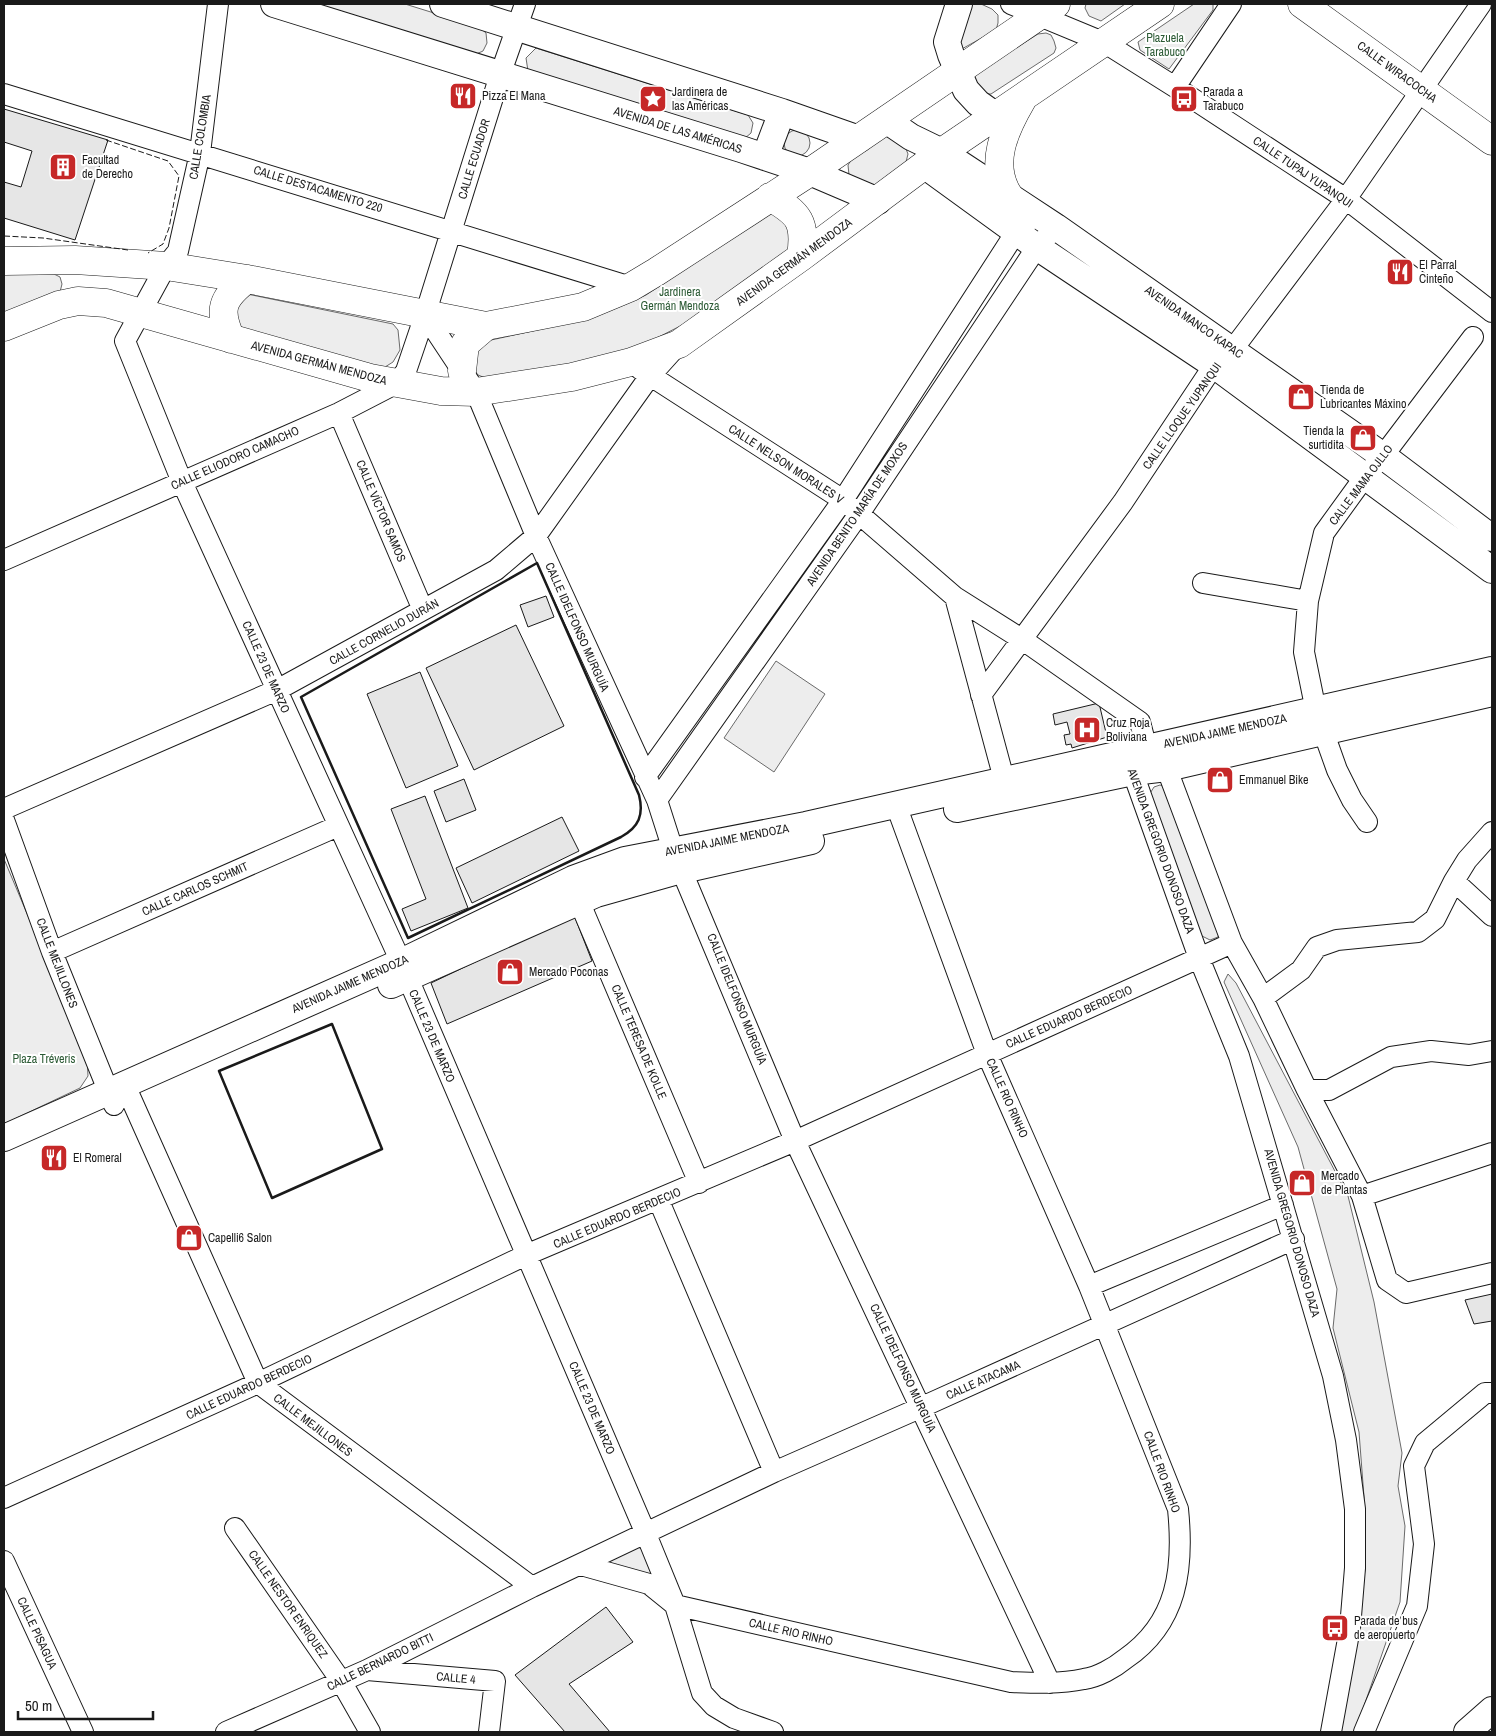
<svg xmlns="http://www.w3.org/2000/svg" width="1496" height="1736" viewBox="0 0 1496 1736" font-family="'Archivo Narrow',sans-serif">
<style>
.built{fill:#ededed;stroke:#6a6a6a}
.building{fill:#e6e6e6;stroke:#1a1a1a}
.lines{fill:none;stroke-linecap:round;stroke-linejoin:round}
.minor-casing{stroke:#1a1a1a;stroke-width:22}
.major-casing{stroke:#1a1a1a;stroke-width:28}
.highway-casing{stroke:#1a1a1a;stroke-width:29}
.minor{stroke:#fff;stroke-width:20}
.major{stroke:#fff;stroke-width:26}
.highway{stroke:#fff;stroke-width:28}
.fence{stroke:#1a1a1a;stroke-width:1;stroke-dasharray:6 2.5;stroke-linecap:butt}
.wall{stroke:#1a1a1a;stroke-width:2.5}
.labels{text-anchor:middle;stroke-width:4;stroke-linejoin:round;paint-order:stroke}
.park-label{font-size:12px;fill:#2b5a34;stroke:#fff}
.street-label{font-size:12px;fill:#1a1a1a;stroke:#fff}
.poi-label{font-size:12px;fill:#1a1a1a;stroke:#fff;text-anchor:start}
</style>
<rect width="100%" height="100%" fill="#fff"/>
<path class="built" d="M 311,4 L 405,4 L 479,27 L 486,33 L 487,43 L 483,51 L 474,55 Z
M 973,4 L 981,4 L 992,9 L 998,15 L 998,23 L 996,30 L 960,50 L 956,46 L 966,7 Z
M 1086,4 L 1125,4 L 1101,21 L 1089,16 L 1085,8 Z
M 1194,4 L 1213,4 L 1213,10 L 1169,69 L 1140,50 L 1138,42 Z
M 1046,33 L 1051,35 L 1054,41 L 1056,48 L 1054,53 L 991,94 L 985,94 L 973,78 L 977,72 L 1038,34 Z
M 536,48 L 748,115 L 753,123 L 751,133 L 744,139 L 528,71 L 526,58 Z
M784 143a13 13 0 1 1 26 0a13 13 0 1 1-26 0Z
M 890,135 L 904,144 L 908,154 L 906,162 L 874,186 L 849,175 L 848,165 L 852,159 L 883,136 Z
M 772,213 L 789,218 L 791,249 L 690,321 L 645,344 L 601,358 L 488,379 L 478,375 L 472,367 L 473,355 L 482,342 L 592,318 L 626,304 L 646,295 L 764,217 Z
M 4,274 L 54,274 L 60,277 L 62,284 L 60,292 L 4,313 Z
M 247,294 L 393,324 L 398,330 L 400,350 L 393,362 L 385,367 L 376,368 L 240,329 L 233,319 L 236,303 Z
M 776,661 L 825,694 L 774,772 L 724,738 Z
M 1160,785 L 1168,788 L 1220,930 L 1218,937 L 1210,940 L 1198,934 L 1149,795 L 1154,787 Z
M 4,859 L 87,1056 L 88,1076 L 80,1088 L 4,1124 Z
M 1228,974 L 1236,983 L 1348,1196 L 1374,1302 L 1402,1453 L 1398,1486 L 1405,1526 L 1400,1602 L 1355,1732 L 1338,1732 L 1365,1570 L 1364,1497 L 1359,1432 L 1333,1328 L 1337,1289 L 1298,1147 L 1224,982 Z
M 638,1547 L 645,1551 L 652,1577 L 599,1564 Z"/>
<path class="building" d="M 4,109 L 108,140 L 75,240 L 4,218 L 4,182 L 21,187 L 32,151 L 4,142 Z
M 546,596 L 554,617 L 528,627 L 520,605 Z
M 516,625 L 564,726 L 474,770 L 426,668 Z
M 420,672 L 458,766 L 406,788 L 367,694 Z
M 1099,703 L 1107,737 L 1072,748 L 1071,744 L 1066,745 L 1064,735 L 1070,734 L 1067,722 L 1055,725 L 1053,714 Z
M 464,779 L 476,810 L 446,822 L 434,791 Z
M 425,796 L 468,908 L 411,931 L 402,909 L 426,899 L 391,809 Z
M 562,817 L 579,851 L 472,903 L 456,868 Z
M 574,915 L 592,961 L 447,1024 L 431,983 Z
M 1492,1294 L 1492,1321 L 1474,1324 L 1465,1300 Z
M 606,1607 L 633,1642 L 569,1684 L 610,1732 L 565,1732 L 515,1675 Z"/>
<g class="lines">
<g class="minor-casing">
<path id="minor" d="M 218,4 L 200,153 L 178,251 L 166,266 L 125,341 L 182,482 L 401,962 L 646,1534 L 675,1605 L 702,1693 L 714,1706 L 734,1718 L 773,1732
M 1011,4 L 1105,43 L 1175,87 L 1346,199 L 1492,312
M 1175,87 L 1231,4
M 4,94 L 631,287
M 425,315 L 476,392 L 536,536 L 657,800 L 673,850 L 795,1141 L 1050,1683
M 640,369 L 843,500 L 955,597 L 1023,640 L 1140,722 L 1147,749
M 339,413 L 423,610
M 4,560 L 339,413 L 397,383 L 406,371 L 425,315 L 500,75 L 525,4
M 1203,583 L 1308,601
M 955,597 L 1008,794
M 981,695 L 1123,502 L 1214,365 L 1233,349 L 1346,199 L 1481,4
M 1162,756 L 1232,943 L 1263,998 L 1307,1090 L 1362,1196 L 1387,1280 L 1406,1293 L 1492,1273
M 1128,759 L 1199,958 L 1239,1056 L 1333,1376 L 1346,1440 L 1355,1509 L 1355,1568 L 1350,1628 L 1331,1732
M 645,777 L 843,500 L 1016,232 L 1026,224
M 657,800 L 859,514 L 1037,247 L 1056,227
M 4,809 L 277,690 L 496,570 L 536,536 L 650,376 L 677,346
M 4,820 L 52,952 L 114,1105
M 1367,822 L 1352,800 L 1337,770 L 1316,711 L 1304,652 L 1308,601 L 1324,533 L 1366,475 L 1383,456 L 1473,337
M 1454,881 L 1492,916
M 579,901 L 699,1183
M 52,952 L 338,826
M 1263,998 L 1301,970 L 1317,947 L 1337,940 L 1418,932 L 1435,919 L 1454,881 L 1467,860 L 1492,832
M 124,1083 L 258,1383 L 532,1587
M 1307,1090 L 1329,1090 L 1391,1057 L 1431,1051 L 1469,1055 L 1492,1051
M 1362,1196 L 1492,1153
M 659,1201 L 774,1472
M 1089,1286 L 1283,1205
M 4,1498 L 258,1383 L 526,1255 L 795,1141 L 1232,943
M 235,1528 L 341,1681 L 370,1732
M 4,1561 L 83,1732
M 581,1565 L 649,1584 L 675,1605 L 1011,1682 C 1035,1683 1060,1684 1084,1679 C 1098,1677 1114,1668 1125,1659 C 1178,1623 1184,1568 1178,1509 L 1089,1286 L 987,1054 L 896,805
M 367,1670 L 495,1681 L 489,1732
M 226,1732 L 367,1670 L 532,1587 L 774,1472 L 922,1407 L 1294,1239
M 1364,1732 L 1417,1606 L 1424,1544 L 1414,1466 L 1425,1443 L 1485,1393 L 1492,1393"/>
</g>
<g class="major-casing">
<path id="major" d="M 274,4 L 741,149 L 810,172 L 878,201
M 443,4 L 782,112 L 859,139
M 959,4 L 947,42 L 951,55 L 966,90 L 978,103 L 995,115
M 886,120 L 911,137 L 942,152 L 1056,227 L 1383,456 L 1492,538
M 765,157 L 782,112
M 924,165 L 1037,247 L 1214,365 L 1492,570
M 957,809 L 1133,772 L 1167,768 L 1492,693
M 391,985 L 596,894 L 674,872 L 811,841
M 4,1138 L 401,962 L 573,879 L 625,860 L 806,825 L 1492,670
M 1467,1732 L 1492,1710"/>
</g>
<g class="highway-casing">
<path id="highway" d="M 1302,4 L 1492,141
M 1009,196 C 988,164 1005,129 1022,100
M 770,197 C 800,214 806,222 801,257
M 4,261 L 75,260 L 166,266 L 247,279 L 486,326 L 583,307 L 631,287 L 656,272 L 810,172 L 1056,4
M 4,327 L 59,305 L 78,301 L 106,303 L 370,378 L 441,391 L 476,392 L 572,377 L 631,362 L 679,344 L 801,257 L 942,152 L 1160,4
M 231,339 C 218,310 221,299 247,279
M 462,371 L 465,344 L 486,326"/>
</g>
<use href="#minor" class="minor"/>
<use href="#major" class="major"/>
<use href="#highway" class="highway"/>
<path class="fence" d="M 106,140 L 168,161 L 179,176 L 169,228 L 163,244 L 148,253
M 4,236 L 43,238 L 128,250"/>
<path class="wall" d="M 537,563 L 639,795 C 644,815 639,827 621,837 L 408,938 L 301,697 Z
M 332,1024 L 382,1149 L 272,1198 L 219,1071 Z"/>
</g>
<defs>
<g id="restaurant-square" transform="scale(1.4375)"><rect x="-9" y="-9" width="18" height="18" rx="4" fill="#c62828" stroke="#fff"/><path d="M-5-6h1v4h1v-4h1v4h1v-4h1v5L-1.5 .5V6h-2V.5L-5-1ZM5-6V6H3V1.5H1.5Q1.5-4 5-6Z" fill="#fff"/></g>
<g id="sight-square" transform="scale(1.4375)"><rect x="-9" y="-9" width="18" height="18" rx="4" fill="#c62828" stroke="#fff"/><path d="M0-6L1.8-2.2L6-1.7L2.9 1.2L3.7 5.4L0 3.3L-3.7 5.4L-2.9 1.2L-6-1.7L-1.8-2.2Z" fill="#fff"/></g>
<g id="bus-square" transform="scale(1.4375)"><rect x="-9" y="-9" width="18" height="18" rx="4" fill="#c62828" stroke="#fff"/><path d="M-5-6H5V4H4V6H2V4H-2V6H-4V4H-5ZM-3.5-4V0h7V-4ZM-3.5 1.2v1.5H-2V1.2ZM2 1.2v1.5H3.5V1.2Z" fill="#fff"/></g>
<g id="building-square" transform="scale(1.4375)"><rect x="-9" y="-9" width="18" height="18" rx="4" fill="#c62828" stroke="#fff"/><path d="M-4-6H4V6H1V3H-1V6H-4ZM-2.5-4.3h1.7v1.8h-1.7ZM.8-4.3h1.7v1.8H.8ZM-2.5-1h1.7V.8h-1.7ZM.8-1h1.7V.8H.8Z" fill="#fff"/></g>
<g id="shop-square" transform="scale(1.4375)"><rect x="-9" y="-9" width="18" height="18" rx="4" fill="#c62828" stroke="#fff"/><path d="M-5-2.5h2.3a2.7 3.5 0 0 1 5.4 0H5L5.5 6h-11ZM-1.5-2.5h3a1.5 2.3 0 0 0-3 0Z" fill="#fff"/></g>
<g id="hospital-square" transform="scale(1.4375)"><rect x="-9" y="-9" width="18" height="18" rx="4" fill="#c62828" stroke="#fff"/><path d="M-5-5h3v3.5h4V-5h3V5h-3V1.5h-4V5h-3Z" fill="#fff"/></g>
</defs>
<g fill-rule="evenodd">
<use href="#restaurant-square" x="463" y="96"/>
<use href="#sight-square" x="653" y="99"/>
<use href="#bus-square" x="1184" y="99"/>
<use href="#building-square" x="63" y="167"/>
<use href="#restaurant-square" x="1400" y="272"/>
<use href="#shop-square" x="1301" y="397"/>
<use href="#shop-square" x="1363" y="438"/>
<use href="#hospital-square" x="1087" y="730"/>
<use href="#shop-square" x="1220" y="780"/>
<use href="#shop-square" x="510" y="972"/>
<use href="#restaurant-square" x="54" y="1158"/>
<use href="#shop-square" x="1302" y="1183"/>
<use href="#shop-square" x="189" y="1238"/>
<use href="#bus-square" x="1335" y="1628"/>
</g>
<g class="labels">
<g class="park-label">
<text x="1165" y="42">Plazuela<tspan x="1165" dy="14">Tarabuco</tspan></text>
<text x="680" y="296">Jardinera<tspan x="680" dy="14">Germán Mendoza</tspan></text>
<text x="44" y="1063">Plaza Tréveris</text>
</g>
<g class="street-label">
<text transform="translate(1397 72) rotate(36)" y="4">CALLE WIRACOCHA</text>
<text transform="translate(678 130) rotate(17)" y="4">AVENIDA DE LAS AMÉRICAS</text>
<text transform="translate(200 137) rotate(-81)" y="4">CALLE COLOMBIA</text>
<text transform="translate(474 159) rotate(-73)" y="4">CALLE ECUADOR</text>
<text transform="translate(1303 172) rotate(34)" y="4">CALLE TUPAJ YUPANQUI</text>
<text transform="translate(318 189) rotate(17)" y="4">CALLE DESTACAMENTO 220</text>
<text transform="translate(794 262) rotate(-36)" y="4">AVENIDA GERMÁN MENDOZA</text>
<text transform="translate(1194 322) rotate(35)" y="4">AVENIDA MANCO KAPAC</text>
<text transform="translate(319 363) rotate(15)" y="4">AVENIDA GERMÁN MENDOZA</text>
<text transform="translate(1182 416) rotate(-55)" y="4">CALLE LLOQUE YUPANQUI</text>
<text transform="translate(235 458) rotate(-24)" y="4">CALLE ELIODORO CAMACHO</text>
<text transform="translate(786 464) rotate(33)" y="4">CALLE NELSON MORALES V</text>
<text transform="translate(1361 485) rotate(-53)" y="4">CALLE MAMA OJLLO</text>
<text transform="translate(381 511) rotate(67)" y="4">CALLE VÍCTOR SAMOS</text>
<text transform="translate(857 514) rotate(-56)" y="4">AVENIDA BENITO MARÍA DE MOXOS</text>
<text transform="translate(577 627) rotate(66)" y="4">CALLE IDELFONSO MURGUÍA</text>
<text transform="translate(384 632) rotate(-29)" y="4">CALLE CORNELIO DURÁN</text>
<text transform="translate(266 667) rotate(66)" y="4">CALLE 23 DE MARZO</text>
<text transform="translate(1225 731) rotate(-12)" y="4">AVENIDA JAIME MENDOZA</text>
<text transform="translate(727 840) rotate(-11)" y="4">AVENIDA JAIME MENDOZA</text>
<text transform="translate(1161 851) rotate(70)" y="4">AVENIDA GREGORIO DONOSO DAZA</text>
<text transform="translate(195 889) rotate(-24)" y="4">CALLE CARLOS SCHMIT</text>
<text transform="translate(57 963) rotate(69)" y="4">CALLE MEJILLONES</text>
<text transform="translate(350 984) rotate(-24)" y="4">AVENIDA JAIME MENDOZA</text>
<text transform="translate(737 999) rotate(68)" y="4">CALLE IDELFONSO MURGUÍA</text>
<text transform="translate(1069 1017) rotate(-24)" y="4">CALLE EDUARDO BERDECIO</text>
<text transform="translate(432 1036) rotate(67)" y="4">CALLE 23 DE MARZO</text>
<text transform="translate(639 1042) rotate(67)" y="4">CALLE TERESA DE KOLLE</text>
<text transform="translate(1007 1098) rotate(66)" y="4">CALLE RIO RINHO</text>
<text transform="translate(617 1218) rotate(-23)" y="4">CALLE EDUARDO BERDECIO</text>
<text transform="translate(1292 1233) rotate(74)" y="4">AVENIDA GREGORIO DONOSO DAZA</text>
<text transform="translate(903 1368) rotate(65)" y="4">CALLE IDELFONSO MURGUÍA</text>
<text transform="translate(983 1380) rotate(-24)" y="4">CALLE ATACAMA</text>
<text transform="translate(249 1387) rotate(-25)" y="4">CALLE EDUARDO BERDECIO</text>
<text transform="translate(592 1408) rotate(67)" y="4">CALLE 23 DE MARZO</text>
<text transform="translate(313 1425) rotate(37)" y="4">CALLE MEJILLONES</text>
<text transform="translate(1162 1472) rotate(70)" y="4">CALLE RIO RINHO</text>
<text transform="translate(288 1604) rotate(55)" y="4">CALLE NESTOR ENRIQUEZ</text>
<text transform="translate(791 1632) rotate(13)" y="4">CALLE RIO RINHO</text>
<text transform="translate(37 1633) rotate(65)" y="4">CALLE PISAGUA</text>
<text transform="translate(380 1662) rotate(-26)" y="4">CALLE BERNARDO BITTI</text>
<text transform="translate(456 1678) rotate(5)" y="4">CALLE 4</text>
</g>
<g class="poi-label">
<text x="672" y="96">Jardinera de<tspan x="672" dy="14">las Américas</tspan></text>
<text x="1203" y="96">Parada a<tspan x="1203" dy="14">Tarabuco</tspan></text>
<text x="482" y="100">Pizza El Mana</text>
<text x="82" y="164">Facultad<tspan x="82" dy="14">de Derecho</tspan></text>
<text x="1419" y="269">El Parral<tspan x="1419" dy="14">Cinteño</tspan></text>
<text x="1320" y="394">Tienda de<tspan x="1320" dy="14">Lubricantes Máxino</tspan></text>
<text x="1344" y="435" text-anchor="end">Tienda la<tspan x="1344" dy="14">surtidita</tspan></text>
<text x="1106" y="727">Cruz Roja<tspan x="1106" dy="14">Boliviana</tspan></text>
<text x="1239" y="784">Emmanuel Bike</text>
<text x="529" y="976">Mercado Poconas</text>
<text x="73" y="1162">El Romeral</text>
<text x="1321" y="1180">Mercado<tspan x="1321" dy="14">de Plantas</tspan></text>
<text x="208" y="1242">Capelli6 Salon</text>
<text x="1354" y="1625">Parada de bus<tspan x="1354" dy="14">de aeropuerto</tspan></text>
</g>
</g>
<rect width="1496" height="1736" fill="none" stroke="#1a1a1a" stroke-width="10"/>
<path d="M18 1711v8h135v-8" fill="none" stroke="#1a1a1a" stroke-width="2.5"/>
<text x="25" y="1711" font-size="15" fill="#1a1a1a" stroke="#ffffff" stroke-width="4" paint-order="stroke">50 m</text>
</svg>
